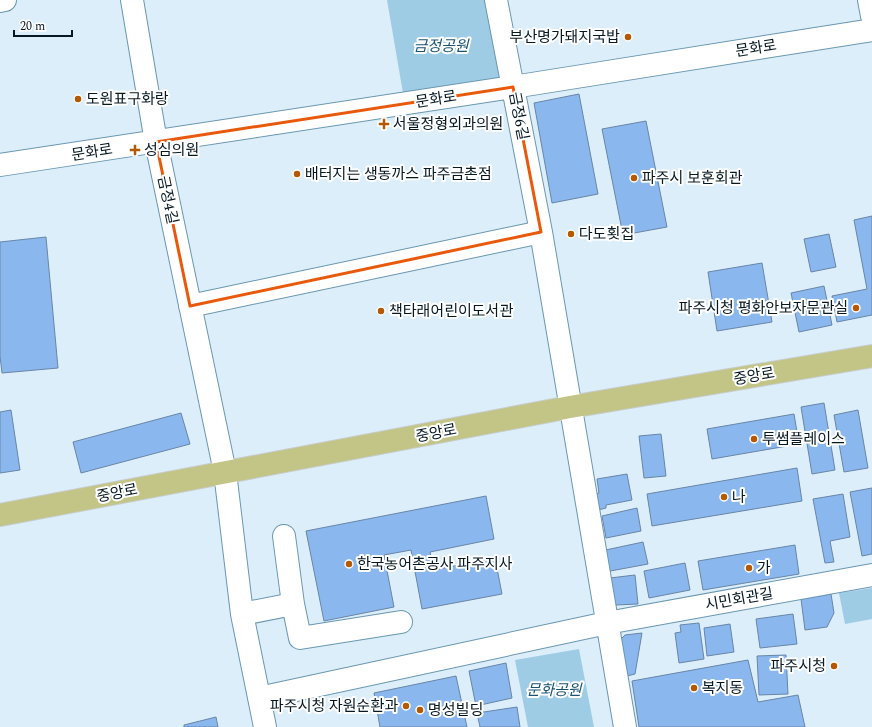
<svg xmlns="http://www.w3.org/2000/svg" width="872" height="727" viewBox="0 0 872 727" font-family="Spectral,'Noto Sans KR',serif">
<style>
.green{fill:#9fcce5}
.building{fill:#8ab8ee;stroke:#6885a7}
.lines{fill:none;stroke-linecap:round;stroke-linejoin:round}
.minor-casing{stroke:#6a97b0;stroke-width:24}
.major-casing{stroke:#c8ccce;stroke-width:24}
.minor{stroke:#fff;stroke-width:22}
.major{stroke:#c2c585;stroke-width:22}
.marked{fill:none;stroke:#e8590c;stroke-width:3;stroke-linejoin:round}
.poi-dot{fill:#b55800;stroke:#fff;stroke-width:1.5}
.labels{text-anchor:middle;stroke-width:4;stroke-linejoin:round;paint-order:stroke}
.poi-label{font-size:15px;fill:#061821;stroke:#fff;text-anchor:start}
.park-label{font-size:15px;font-style:italic;fill:#1b546f;stroke:#fff}
.street-label{font-size:15px;fill:#061821;stroke:#fff}
</style>
<rect width="100%" height="100%" fill="#dbeef9"/>
<path class="green" d="M 387,0 L 488,0 L 502,82 L 404,99 Z
M 872,588 L 872,619 L 845,624 L 839,593 Z
M 579,649 L 594,727 L 528,727 L 515,660 Z"/>
<path class="building" d="M 579,94 L 598,194 L 552,203 L 534,103 Z
M 646,121 L 667,227 L 623,235 L 602,129 Z
M 872,216 L 872,315 L 837,322 L 832,296 L 867,289 L 854,220 Z
M 829,234 L 836,267 L 811,272 L 804,239 Z
M 46,237 L 58,368 L 2,373 L 0,356 L 0,242 Z
M 762,263 L 772,322 L 717,331 L 708,272 Z
M 824,286 L 832,325 L 799,332 L 791,293 Z
M 824,403 L 835,470 L 812,474 L 801,407 Z
M 11,410 L 20,470 L 0,473 L 0,412 Z
M 858,410 L 868,468 L 844,472 L 834,415 Z
M 181,413 L 190,444 L 81,473 L 73,442 Z
M 794,414 L 799,444 L 712,459 L 707,429 Z
M 661,434 L 666,476 L 644,478 L 639,436 Z
M 797,468 L 802,501 L 652,526 L 647,494 Z
M 627,474 L 632,500 L 606,505 L 606,508 L 598,510 L 596,494 L 599,493 L 597,479 Z
M 872,488 L 872,554 L 862,556 L 850,492 Z
M 843,494 L 850,537 L 830,541 L 834,562 L 825,563 L 813,499 Z
M 486,496 L 494,539 L 430,552 L 434,570 L 495,558 L 502,594 L 422,609 L 411,550 L 384,555 L 394,607 L 324,621 L 306,531 Z
M 637,508 L 641,531 L 606,538 L 602,516 Z
M 643,542 L 648,564 L 605,572 L 601,551 Z
M 795,545 L 799,574 L 703,590 L 698,561 Z
M 685,563 L 690,590 L 649,598 L 644,571 Z
M 635,575 L 638,604 L 616,605 L 611,590 L 610,578 Z
M 831,594 L 834,613 L 827,627 L 805,630 L 801,599 Z
M 793,614 L 797,644 L 760,648 L 756,619 Z
M 699,623 L 704,659 L 679,663 L 675,633 L 681,632 L 680,625 Z
M 730,624 L 734,652 L 707,656 L 704,628 Z
M 642,633 L 635,674 L 627,676 L 614,646 L 625,635 Z
M 786,655 L 788,694 L 759,695 L 757,656 Z
M 748,660 L 758,702 L 798,695 L 805,727 L 639,727 L 632,681 Z
M 506,663 L 512,698 L 476,706 L 469,671 Z
M 456,676 L 467,727 L 380,727 L 374,693 Z
M 517,707 L 520,727 L 480,727 L 477,713 Z
M 216,717 L 218,727 L 184,727 L 184,725 Z"/>
<g class="lines">
<g class="minor-casing">
<path id="minor" d="M 132,0 L 156,142 L 225,472 L 242,614 L 265,727
M 496,0 L 541,232 L 625,727
M 869,0 L 872,16
M 0,1 L 5,0
M 0,165 L 513,87 L 872,30
M 190,306 L 541,232
M 293,604 L 300,638 L 401,622
M 242,614 L 293,604 L 284,536
M 259,698 L 607,623 L 872,575"/>
</g>
<g class="major-casing">
<path id="major" d="M 0,515 L 570,407 L 872,356"/>
</g>
<use href="#minor" class="minor"/>
<use href="#major" class="major"/>
</g>
<path class="marked" d="M 513,87 L 541,232 L 190,306 L 156,142 Z"/>
<g class="poi-dot">
<circle cx="628" cy="37" r="4"/>
<circle cx="78" cy="99" r="4"/>
<path d="M382 118h4v4h4v4h-4v4h-4v-4h-4v-4h4z"/>
<path d="M133 144h4v4h4v4h-4v4h-4v-4h-4v-4h4z"/>
<circle cx="297" cy="174" r="4"/>
<circle cx="634" cy="178" r="4"/>
<circle cx="571" cy="234" r="4"/>
<circle cx="856" cy="308" r="4"/>
<circle cx="381" cy="311" r="4"/>
<circle cx="754" cy="439" r="4"/>
<circle cx="724" cy="497" r="4"/>
<circle cx="349" cy="564" r="4"/>
<circle cx="749" cy="568" r="4"/>
<circle cx="834" cy="666" r="4"/>
<circle cx="694" cy="688" r="4"/>
<circle cx="406" cy="706" r="4"/>
<circle cx="420" cy="710" r="4"/>
</g>
<g class="labels">
<g class="poi-label">
<text x="620" y="42" text-anchor="end">부산명가돼지국밥</text>
<text x="86" y="104">도원표구화랑</text>
<text x="393" y="129">서울정형외과의원</text>
<text x="144" y="155">성심의원</text>
<text x="305" y="179">배터지는 생동까스 파주금촌점</text>
<text x="642" y="183">파주시 보훈회관</text>
<text x="579" y="239">다도횟집</text>
<text x="848" y="313" text-anchor="end">파주시청 평화안보자문관실</text>
<text x="389" y="316">책타래어린이도서관</text>
<text x="762" y="444">투썸플레이스</text>
<text x="732" y="502">나</text>
<text x="357" y="569">한국농어촌공사 파주지사</text>
<text x="757" y="573">가</text>
<text x="826" y="671" text-anchor="end">파주시청</text>
<text x="702" y="693">복지동</text>
<text x="398" y="711" text-anchor="end">파주시청 자원순환과</text>
<text x="428" y="715">명성빌딩</text>
</g>
<g class="park-label">
<text x="441" y="51">금정공원</text>
<text x="554" y="695">문화공원</text>
</g>
<g class="street-label">
<text transform="translate(756 48) rotate(-9)" y="5">문화로</text>
<text transform="translate(436 99) rotate(-9)" y="5">문화로</text>
<text transform="translate(519 116) rotate(79)" y="5">금정6길</text>
<text transform="translate(92 152) rotate(-9)" y="5">문화로</text>
<text transform="translate(168 200) rotate(78)" y="5">금정4길</text>
<text transform="translate(754 376) rotate(-10)" y="5">중앙로</text>
<text transform="translate(436 433) rotate(-11)" y="5">중앙로</text>
<text transform="translate(117 493) rotate(-11)" y="5">중앙로</text>
<text transform="translate(739 599) rotate(-10)" y="5">시민회관길</text>
</g>
</g>
<path d="M14 30v6h58v-6" fill="none" stroke="#061821" stroke-width="2"/>
<text x="20" y="30" font-size="12" fill="#061821" stroke="#ffffff" stroke-width="3" paint-order="stroke">20 m</text>
</svg>
